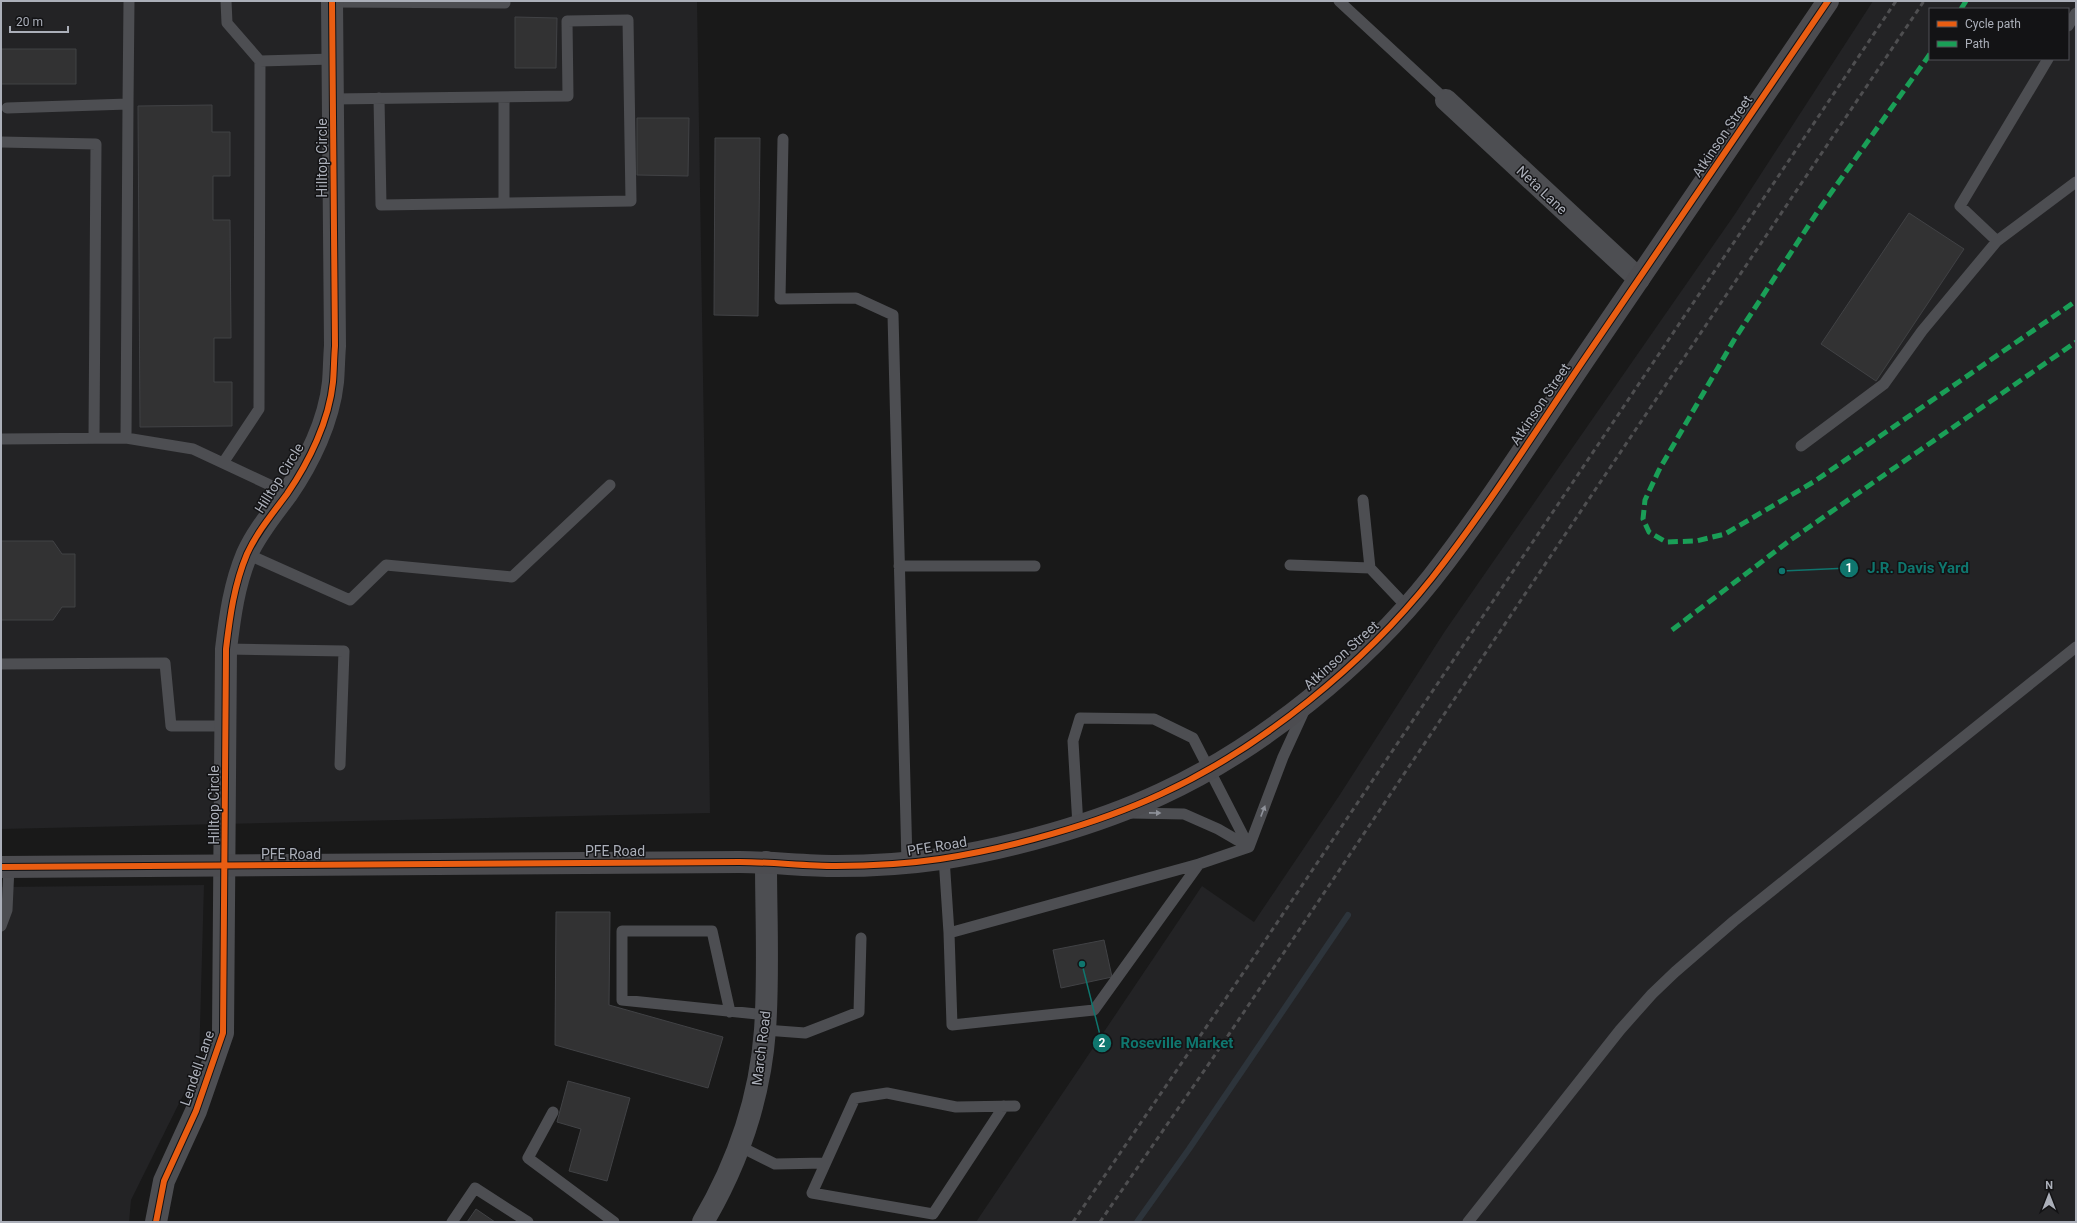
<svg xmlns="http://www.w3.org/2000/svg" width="2077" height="1223" viewBox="0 0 2077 1223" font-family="Roboto,sans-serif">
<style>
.built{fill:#232325;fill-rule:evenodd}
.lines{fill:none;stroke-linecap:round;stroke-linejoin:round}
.stream{stroke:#2d343b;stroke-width:6}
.building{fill:#323233;stroke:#414245}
.lane{stroke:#4d4e52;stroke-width:11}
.street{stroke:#4d4e52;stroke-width:22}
.secondary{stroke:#4c4c50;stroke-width:22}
.rail{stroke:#4e4e50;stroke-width:3;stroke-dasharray:5 4;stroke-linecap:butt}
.quiet{stroke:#1a9f57;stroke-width:5;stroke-dasharray:10 5;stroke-linecap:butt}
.cycleway-casing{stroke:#131315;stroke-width:8}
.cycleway{stroke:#e95d12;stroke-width:6}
.oneway{fill:#8f929a}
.labels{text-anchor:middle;stroke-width:3;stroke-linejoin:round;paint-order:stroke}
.street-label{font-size:14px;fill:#abafb9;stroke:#131315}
.leader{fill:none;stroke:#0f766e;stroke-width:1.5}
.callout-dot{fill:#0f766e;stroke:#131315;stroke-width:1.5}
.mark-label{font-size:12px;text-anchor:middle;font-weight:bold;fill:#fff}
.callout-label{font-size:15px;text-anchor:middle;font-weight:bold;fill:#0f766e;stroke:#131315;stroke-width:3;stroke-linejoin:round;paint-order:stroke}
</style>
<rect width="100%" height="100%" fill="#191919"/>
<path class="built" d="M 1,1 L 697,1 L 710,813 L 1,829 Z
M 1873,1 L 2076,1 L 2076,1222 L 976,1222 L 1202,886 L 1254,922 L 1339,796 L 1445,631 L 1735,214 ZM 1930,9 L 2068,9 L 2068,59 L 1930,59 Z
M 204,885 L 199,1063 L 131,1200 L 129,1222 L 1,1222 L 1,887 Z"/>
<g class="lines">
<path class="stream" d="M 1137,1222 L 1189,1149 L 1348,915"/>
</g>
<path class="building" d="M 515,17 L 557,18 L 556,68 L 515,68 Z
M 1,49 L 76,49 L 76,84 L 1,84 Z
M 212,105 L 212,132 L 230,132 L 230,176 L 213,176 L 213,220 L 230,220 L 231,338 L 214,338 L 214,382 L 232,382 L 232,426 L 140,427 L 138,106 Z
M 637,118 L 689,118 L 688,176 L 637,175 Z
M 715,138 L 760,138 L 758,316 L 714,315 Z
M 1909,213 L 1964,249 L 1876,381 L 1821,344 Z
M 1,541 L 53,541 L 62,554 L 75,554 L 75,607 L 62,607 L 53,620 L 1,620 Z
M 556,912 L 610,912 L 609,1005 L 723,1037 L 708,1088 L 555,1045 Z
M 1104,940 L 1112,977 L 1061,988 L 1053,950 Z
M 568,1081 L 630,1098 L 607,1181 L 569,1171 L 581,1129 L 557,1122 Z
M 476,1209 L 495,1222 L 467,1222 Z"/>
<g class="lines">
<path class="lane" d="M 226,1 L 227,23 L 260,61
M 1339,1 L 1446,100
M 332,2 L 505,3
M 2068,26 L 2076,13
M 504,97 L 504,203
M 333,99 C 411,98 489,97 568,96 L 567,21 L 628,20 L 631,201 L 381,205 L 379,98
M 128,104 L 129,1
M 7,108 L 128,104 L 126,438
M 783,139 L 780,299 L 856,298 L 893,315 L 907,863
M 1,142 L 96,144 L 94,437
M 1997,241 L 1960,206 L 2048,59
M 1,439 L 126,438 L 193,449 L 287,493
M 1801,446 L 1884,384 L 1922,331 L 1997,241 L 2076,182
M 223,463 L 259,409 L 260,61 L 333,59
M 1363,500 L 1370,568 L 1407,607
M 247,554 L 350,600 L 386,565 L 512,577 L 610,485
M 1290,565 L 1370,568
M 899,566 L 1035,566
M 226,649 L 344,651 L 340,765
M 1,664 L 165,663 L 171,726 L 226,726
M 1131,813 L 1184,814 L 1218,829 L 1249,847 L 1283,757 L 1305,709
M 944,858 L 949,933 L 1199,864 L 1249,847 L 1193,738 L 1154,719 L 1080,718 L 1073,741 L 1078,826
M 1,910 L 7,910 L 1,926
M 7,910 L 9,867
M 949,933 L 952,1025 L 1094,1010 L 1199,864
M 730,1012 L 712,931 L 622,931 L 622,1000 L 766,1015
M 765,1030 L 805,1033 L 859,1012 L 861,938
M 1004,1106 L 933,1214 L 812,1193 L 855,1098 L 887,1093 L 956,1107 L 1015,1106
M 553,1112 L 528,1158 L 614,1222
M 739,1146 L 775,1164 L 825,1163
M 452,1222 L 475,1188 L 528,1222
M 1468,1222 L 1620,1030 L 1652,994 L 1675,972 L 1734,921 L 2076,647"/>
<path class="street" d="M 1446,100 L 1639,279
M 156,1222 L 164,1181 L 196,1111 L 223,1033 L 226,649 C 230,616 234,585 247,554 C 257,532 273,513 287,494 C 309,462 329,421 333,382 C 334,370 334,358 335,346 L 332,1
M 703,1222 C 737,1164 760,1098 765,1030 C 769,974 766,918 766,862"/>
<path class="secondary" d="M 1,867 L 740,862 C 772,862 804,866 836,866 C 871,866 906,864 940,859 C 1011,848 1097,824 1161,794 C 1261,748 1364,664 1432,578 C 1487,508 1535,432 1585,358 C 1666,239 1747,120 1828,1"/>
<path class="rail" d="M 1073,1222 L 1252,960 L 1896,1
M 1100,1222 L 1217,1052 L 1924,1"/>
<path class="quiet" d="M 1961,9 L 1966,1
M 1930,54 L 1818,211 L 1734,340 L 1659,470 L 1645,500 L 1643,519 L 1649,532 L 1666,542 L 1696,541 L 1725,534 L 1815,481 L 2076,301
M 1672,630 L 1789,541 L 2076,342"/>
<g class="cycleway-casing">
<path id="cycleway" d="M 1,867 L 740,862 C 772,862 804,866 836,866 C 871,866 906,864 940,859 C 1011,848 1097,824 1161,794 C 1261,748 1364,664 1432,578 C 1487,508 1535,432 1585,358 C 1666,239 1747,120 1828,1
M 156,1222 L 164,1181 L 196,1111 L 223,1033 L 226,649 C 230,616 234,585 247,554 C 257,532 273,513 287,494 C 309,462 329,421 333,382 C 334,370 334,358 335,346 L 332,1"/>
</g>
<use href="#cycleway" class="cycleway"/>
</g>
<defs><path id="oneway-solid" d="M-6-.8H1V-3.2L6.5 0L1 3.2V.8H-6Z"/></defs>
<g class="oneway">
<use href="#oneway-solid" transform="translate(1263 811) rotate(-69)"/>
<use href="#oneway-solid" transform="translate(1155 813) rotate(1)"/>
</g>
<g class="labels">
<g class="street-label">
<text transform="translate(1722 136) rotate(-56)" y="5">Atkinson Street</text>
<text transform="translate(322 158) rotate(-90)" y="5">Hilltop Circle</text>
<text transform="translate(1542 190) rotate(43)" y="5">Neta Lane</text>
<text transform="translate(1540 404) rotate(-56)" y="5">Atkinson Street</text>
<text transform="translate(279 478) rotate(-58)" y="5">Hilltop Circle</text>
<text transform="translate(1341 655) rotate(-42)" y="5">Atkinson Street</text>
<text transform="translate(214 805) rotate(-90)" y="5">Hilltop Circle</text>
<text transform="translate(937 846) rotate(-9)" y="5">PFE Road</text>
<text x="615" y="856">PFE Road</text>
<text x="291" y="859">PFE Road</text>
<text transform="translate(761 1048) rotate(-83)" y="5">March Road</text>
<text transform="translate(197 1068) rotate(-71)" y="5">Lendell Lane</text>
</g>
</g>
<path class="leader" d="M1782 571L1849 568M1082 964L1102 1043"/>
<g class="callout-dot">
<circle cx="1782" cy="571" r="4"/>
<circle cx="1082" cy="964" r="4"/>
<circle cx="1849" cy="568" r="10"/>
<circle cx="1102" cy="1043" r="10"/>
</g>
<g class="mark-label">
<text x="1849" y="572">1</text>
<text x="1102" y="1047">2</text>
</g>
<g class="callout-label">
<text x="1918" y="573">J.R. Davis Yard</text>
<text x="1177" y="1048">Roseville Market</text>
</g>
<rect width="2077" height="1223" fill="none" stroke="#abafb9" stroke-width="4"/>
<rect x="1929" y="8" width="140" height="52" fill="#131315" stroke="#505157"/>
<rect x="1937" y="21" width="20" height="6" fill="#e95d12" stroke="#505157"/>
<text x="1965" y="28" font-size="12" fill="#abafb9">Cycle path</text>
<rect x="1937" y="41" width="20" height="6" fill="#1a9f57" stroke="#505157"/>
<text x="1965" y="48" font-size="12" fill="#abafb9">Path</text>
<g transform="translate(2049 1195)" stroke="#131315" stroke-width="3" paint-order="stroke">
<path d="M0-3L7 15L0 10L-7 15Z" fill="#abafb9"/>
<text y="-6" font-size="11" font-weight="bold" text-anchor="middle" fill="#abafb9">N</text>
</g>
<path d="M10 26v6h58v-6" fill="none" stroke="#abafb9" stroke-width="2"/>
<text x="16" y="26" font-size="12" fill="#abafb9" stroke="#131315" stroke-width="3" paint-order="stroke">20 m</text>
</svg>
